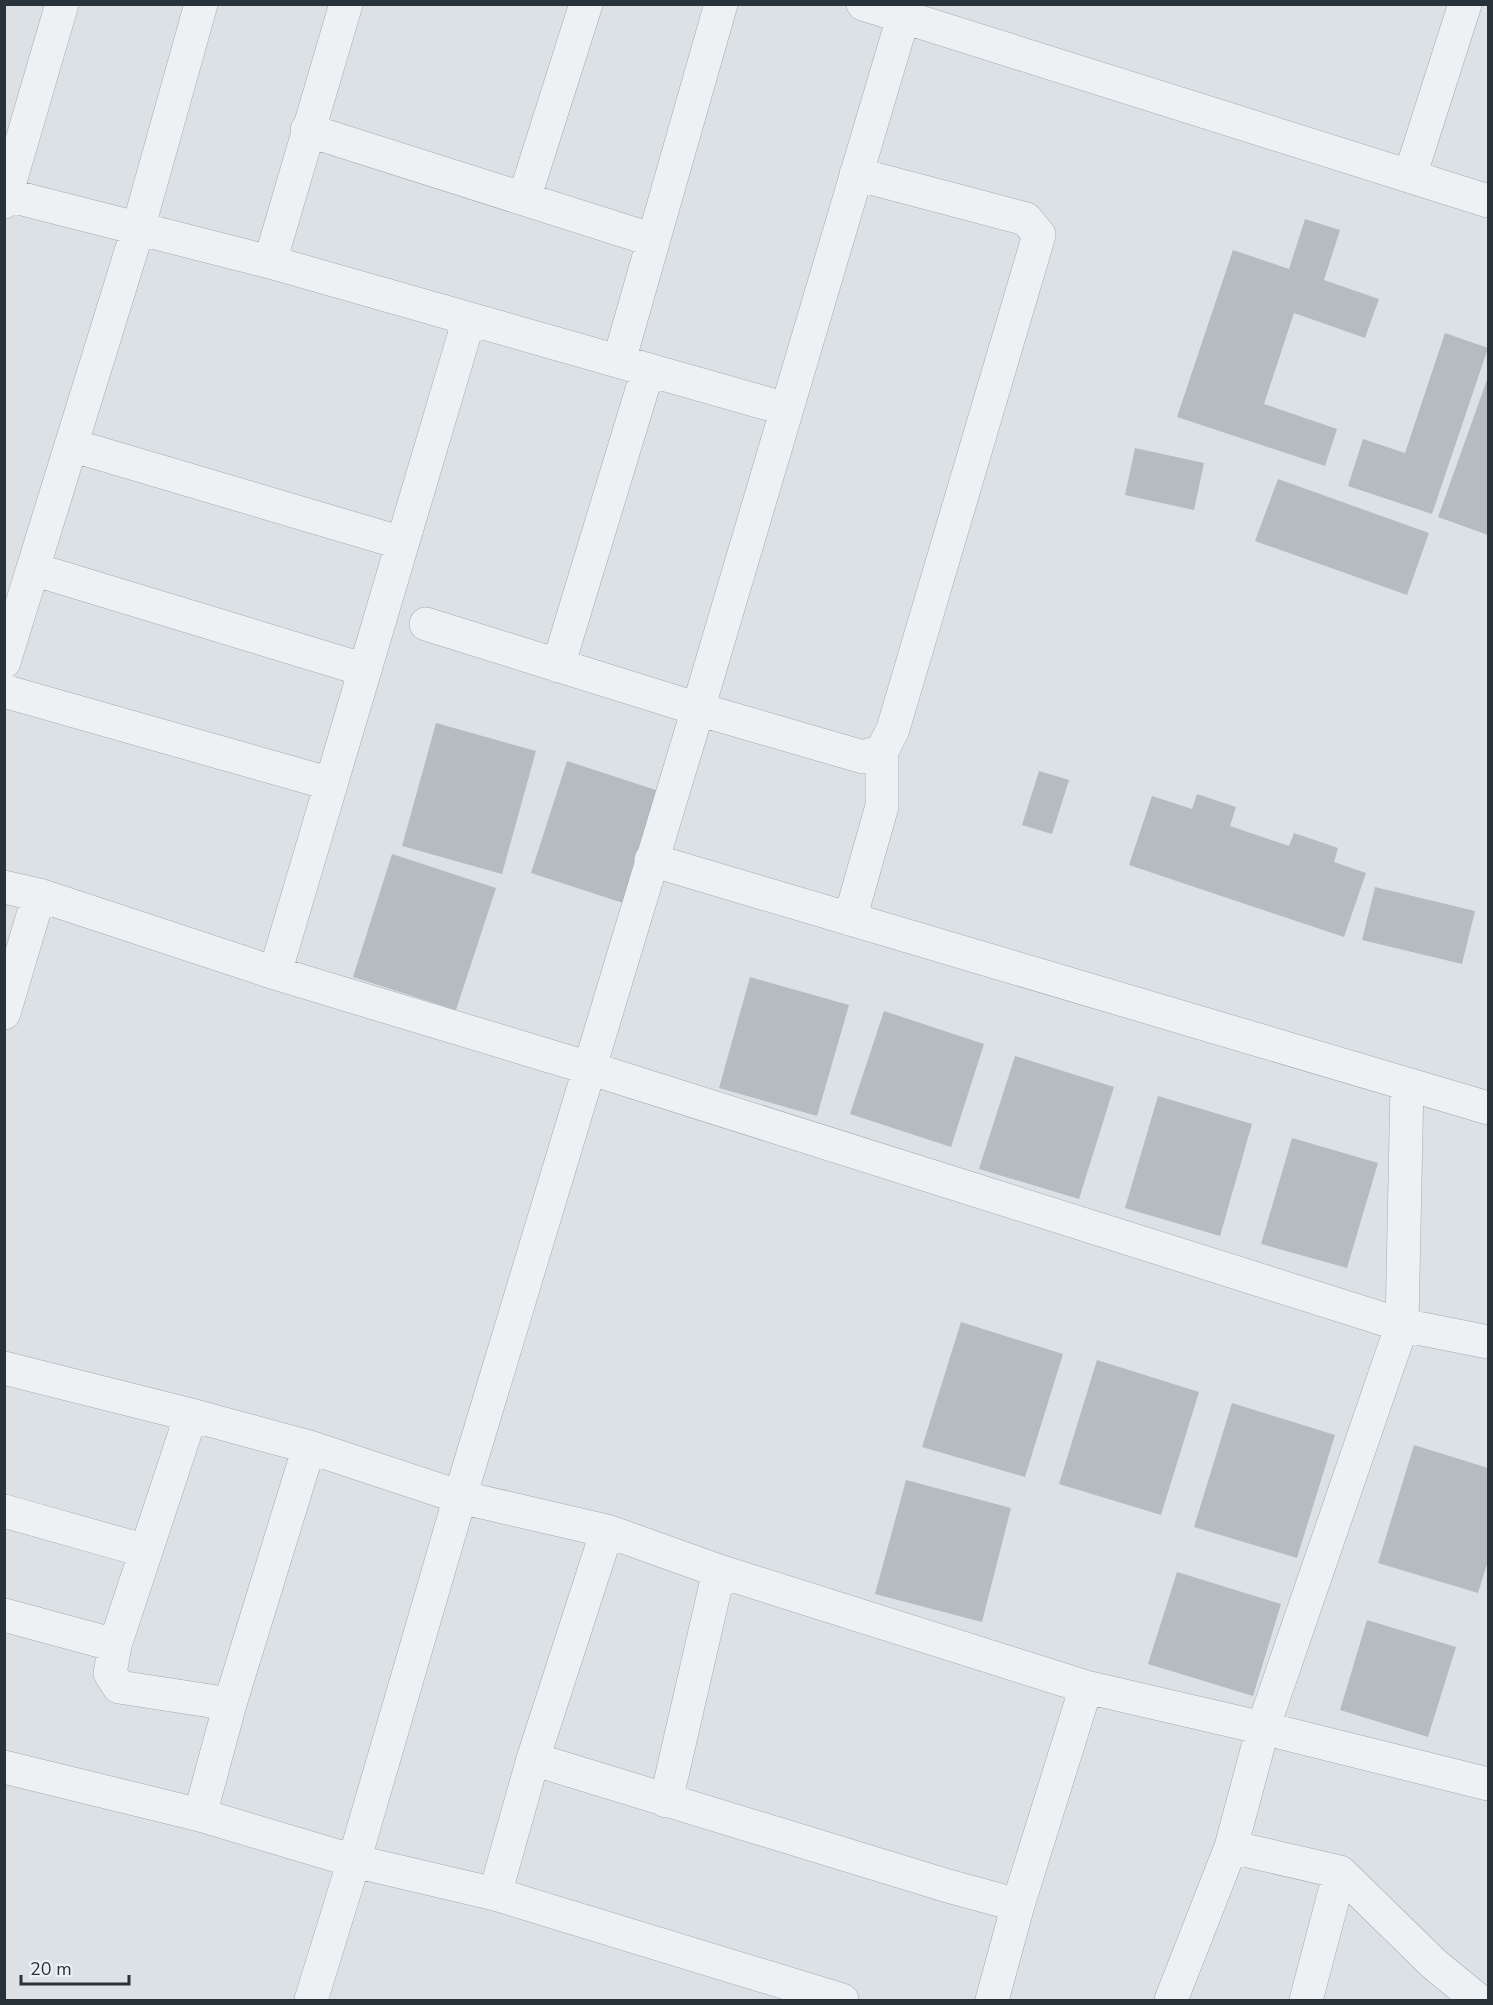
<svg xmlns="http://www.w3.org/2000/svg" width="1493" height="2005" viewBox="0 0 1493 2005" font-family="'Nunito Sans',sans-serif">
<style>
.building{fill:#b4bcc1}
.lines{fill:none;stroke-linecap:round;stroke-linejoin:round}
.minor-casing{stroke:#a2a9ae;stroke-width:34}
.minor{stroke:#eef1f4;stroke-width:33}
</style>
<rect width="100%" height="100%" fill="#dce1e5"/>
<path class="building" d="M 1305,219 L 1340,230 L 1324,280 L 1379,299 L 1365,338 L 1294,313 L 1264,404 L 1337,429 L 1325,466 L 1177,417 L 1233,250 L 1289,269 Z
M 1445,333 L 1488,348 L 1432,514 L 1348,486 L 1363,439 L 1405,453 Z
M 1488,377 L 1488,535 L 1438,517 Z
M 1135,448 L 1204,463 L 1194,510 L 1125,495 Z
M 1278,479 L 1429,533 L 1407,595 L 1255,541 Z
M 436,723 L 536,751 L 502,874 L 402,846 Z
M 567,761 L 659,791 L 623,903 L 531,873 Z
M 1039,771 L 1069,780 L 1052,834 L 1022,825 Z
M 1197,794 L 1236,807 L 1230,826 L 1289,846 L 1294,833 L 1338,848 L 1334,862 L 1366,873 L 1344,937 L 1129,865 L 1152,796 L 1192,809 Z
M 392,854 L 496,888 L 456,1010 L 353,977 Z
M 1375,887 L 1475,911 L 1462,964 L 1362,940 Z
M 750,977 L 849,1005 L 817,1116 L 719,1088 Z
M 884,1011 L 984,1044 L 951,1147 L 850,1114 Z
M 1015,1056 L 1114,1087 L 1079,1199 L 979,1169 Z
M 1158,1096 L 1252,1124 L 1220,1236 L 1125,1208 Z
M 1292,1138 L 1378,1163 L 1347,1268 L 1261,1244 Z
M 961,1322 L 1063,1354 L 1025,1477 L 922,1447 Z
M 1097,1360 L 1199,1392 L 1161,1515 L 1059,1484 Z
M 1232,1403 L 1335,1435 L 1297,1558 L 1194,1527 Z
M 1414,1445 L 1488,1468 L 1488,1561 L 1478,1593 L 1378,1563 Z
M 906,1480 L 1011,1508 L 982,1622 L 875,1594 Z
M 1177,1572 L 1281,1604 L 1253,1696 L 1148,1664 Z
M 1367,1620 L 1456,1647 L 1428,1737 L 1340,1710 Z"/>
<g class="lines">
<g class="minor-casing">
<path id="minor" d="M 863,4 L 1488,201
M 307,130 L 653,240
M 1410,176 L 1465,4
M 7,195 L 270,262 L 786,409
M 524,199 L 586,4
M 4,202 L 62,4
M 270,262 L 346,4
M 619,361 L 721,4
M 71,445 L 402,543
M 33,569 L 365,670
M 426,624 L 698,709 L 863,757 L 882,751 L 893,729 L 1039,235 L 1026,219 L 856,174
M 4,662 L 138,229 L 201,4
M 558,666 L 648,370
M 4,691 L 331,784
M 651,860 L 1488,1108
M 4,887 L 39,895 L 275,973 L 589,1068 L 1402,1325 L 1488,1342
M 850,919 L 882,806 L 882,751
M 275,973 L 469,319
M 4,1013 L 39,895
M 4,1368 L 191,1415 L 309,1447 L 460,1497 L 607,1531 L 719,1571 L 1086,1687 L 1263,1728 L 1488,1784
M 191,1415 L 115,1645 L 110,1673 L 119,1687 L 230,1704
M 4,1511 L 146,1551
M 4,1615 L 115,1645
M 533,1759 L 948,1886 L 1018,1905
M 4,1767 L 200,1815 L 354,1861 L 495,1894 L 842,2000
M 666,1801 L 719,1571
M 200,1815 L 230,1704 L 309,1447
M 1231,1847 L 1340,1872 L 1434,1964 L 1478,2000
M 495,1894 L 533,1759 L 607,1531
M 311,2000 L 354,1861 L 460,1497 L 698,709 L 907,4
M 992,2000 L 1018,1905 L 1086,1687
M 1171,2000 L 1231,1847 L 1263,1728 L 1402,1325 L 1407,1084
M 1306,2000 L 1340,1872"/>
</g>
<use href="#minor" class="minor"/>
</g>
<rect width="1493" height="2005" fill="none" stroke="#27323a" stroke-width="12"/>
<path d="M21 1975v9h108v-9" fill="none" stroke="#27323a" stroke-width="3"/>
<text x="30" y="1975" font-size="18" fill="#27323a" stroke="#ebf0f3" stroke-width="4.5" paint-order="stroke">20 m</text>
</svg>
